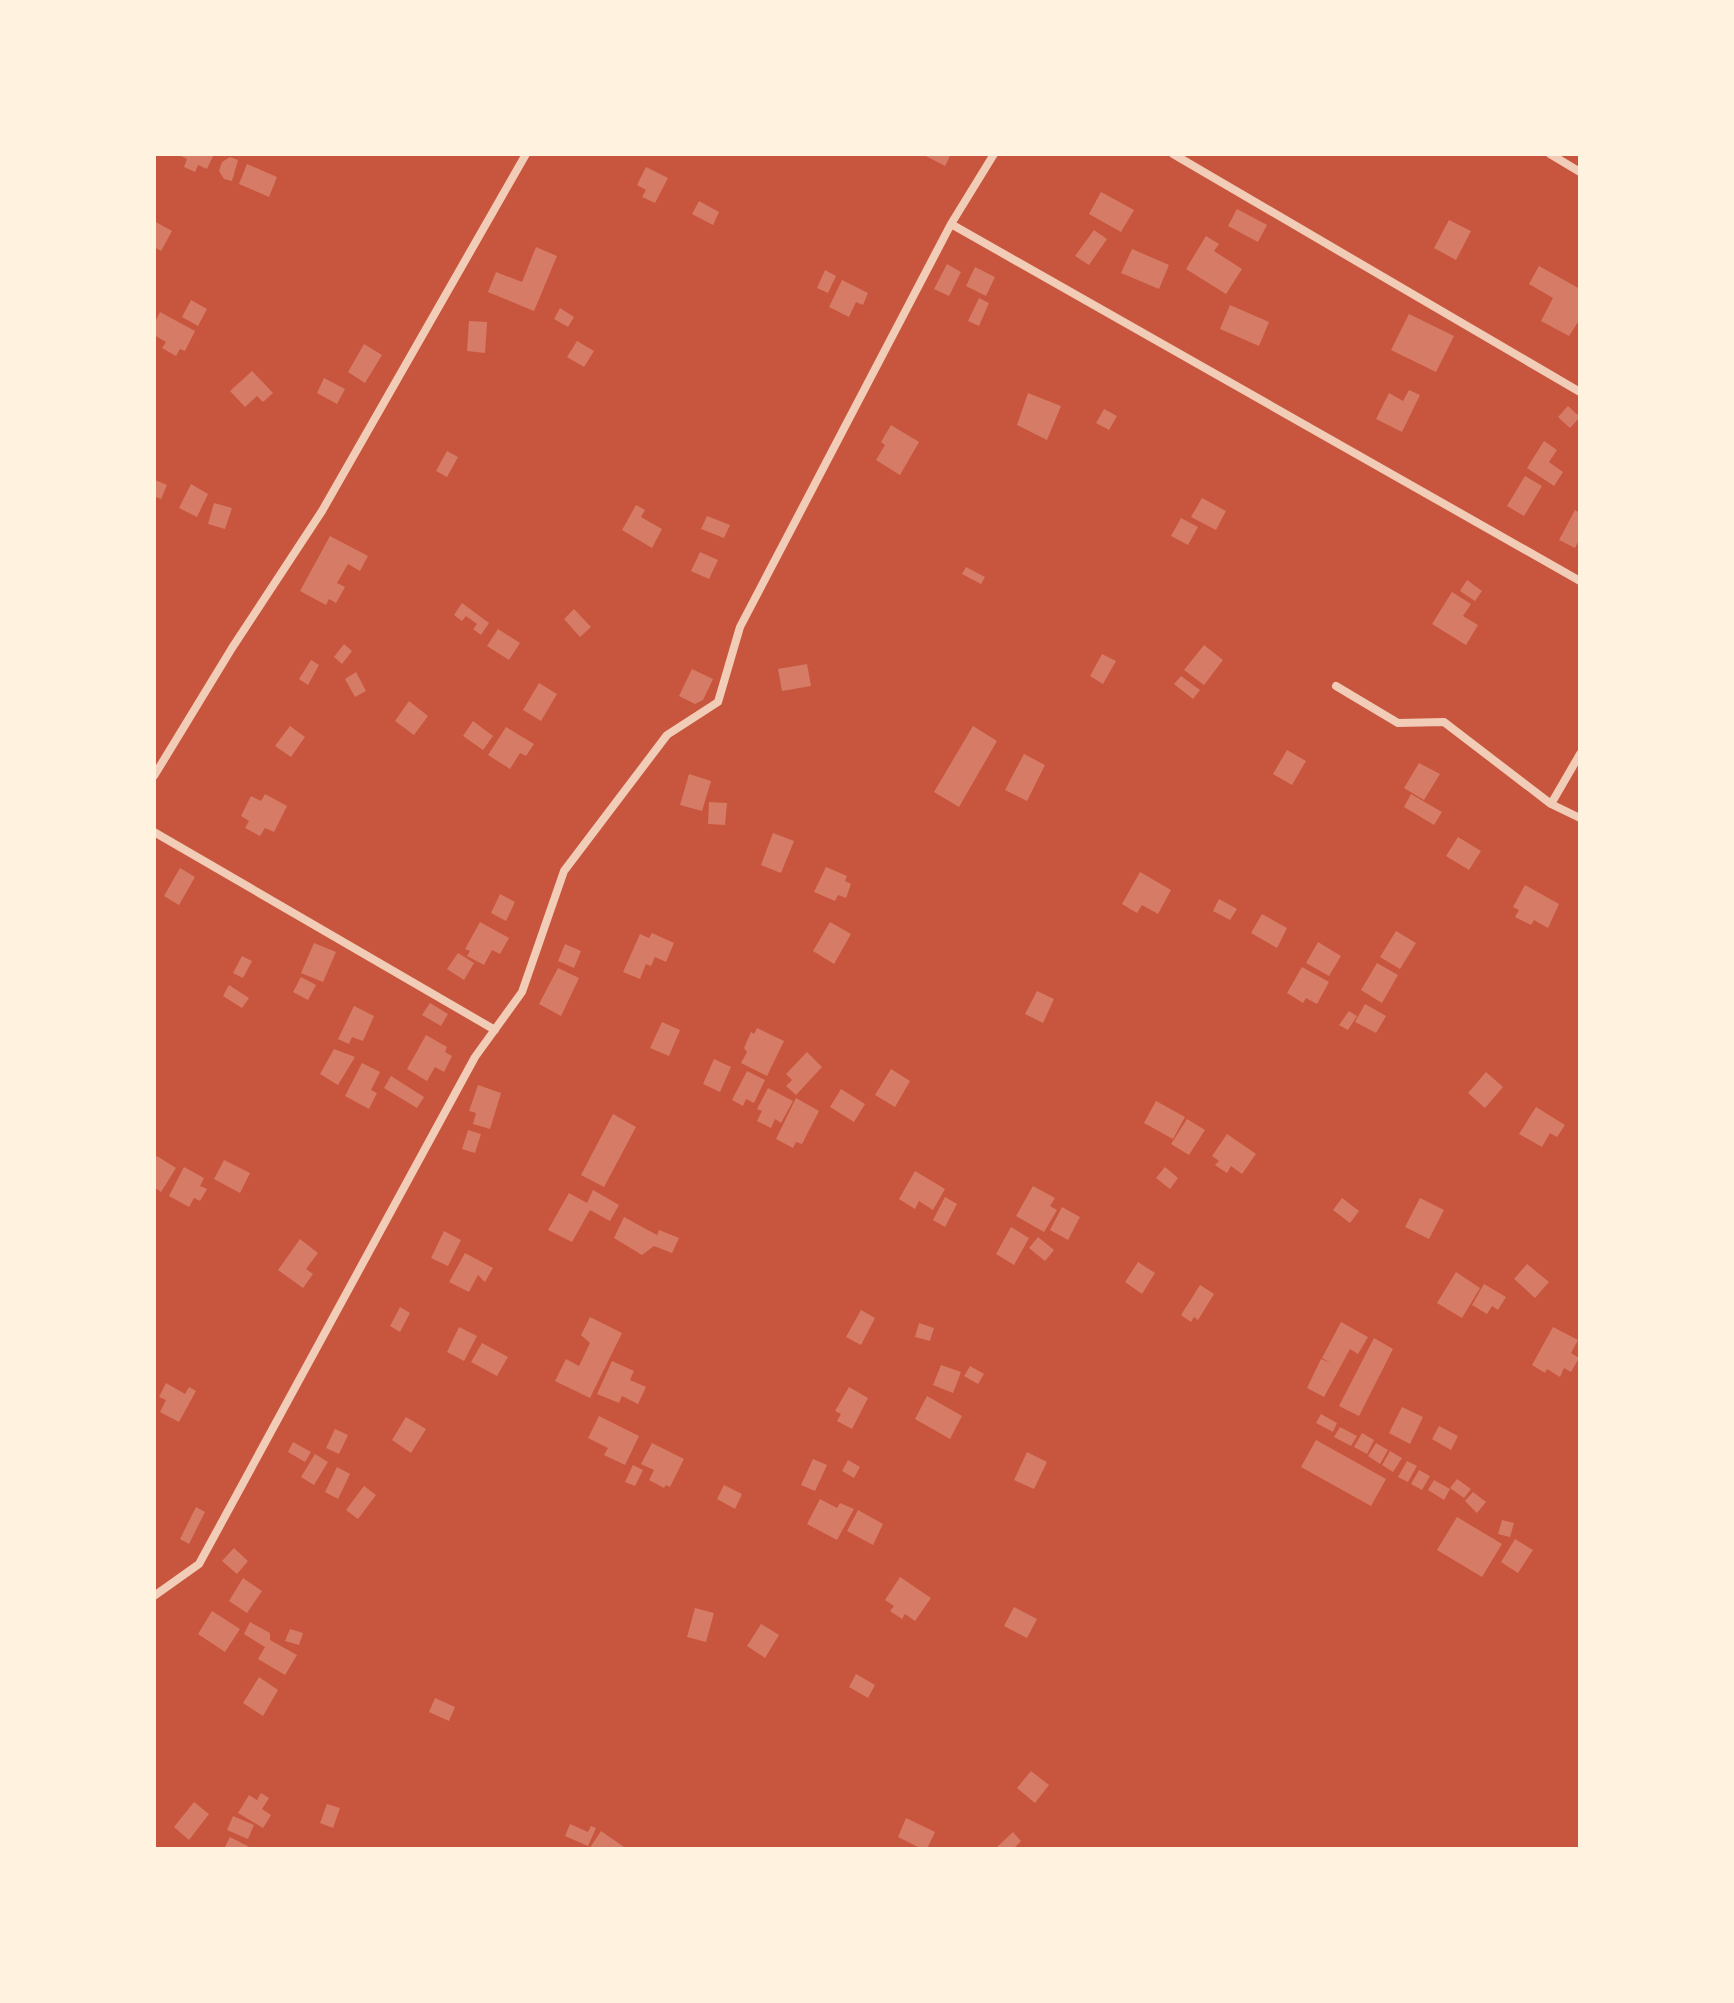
<svg xmlns="http://www.w3.org/2000/svg" width="1734" height="2003" viewBox="0 0 1734 2003" font-family="'PT Sans',sans-serif">
<style>
.building{fill:#d67c66}
.lines{fill:none;stroke-linecap:round;stroke-linejoin:round}
.minor{stroke:#f1ccb7;stroke-width:8}
</style>
<rect width="100%" height="100%" fill="#c8553d"/>
<path class="building" d="M 177,154 L 214,154 L 207,169 L 198,165 L 195,172 L 184,167 L 187,159 Z
M 922,154 L 951,154 L 945,166 Z
M 230,157 L 238,160 L 232,181 L 224,179 L 219,171 L 222,162 Z
M 247,164 L 277,177 L 269,197 L 239,184 Z
M 646,167 L 668,178 L 655,203 L 642,197 L 646,190 L 637,185 Z
M 1101,192 L 1134,210 L 1121,232 L 1089,214 Z
M 699,201 L 719,212 L 713,225 L 692,214 Z
M 1237,209 L 1267,225 L 1258,242 L 1228,226 Z
M 1449,220 L 1471,231 L 1456,260 L 1434,248 Z
M 154,221 L 172,231 L 161,251 L 154,247 Z
M 1094,230 L 1107,239 L 1089,265 L 1075,256 Z
M 1206,236 L 1219,244 L 1214,251 L 1242,269 L 1226,294 L 1186,269 Z
M 536,247 L 557,256 L 534,311 L 488,292 L 496,272 L 522,282 Z
M 1132,249 L 1169,265 L 1159,289 L 1121,273 Z
M 947,264 L 961,272 L 949,296 L 934,289 Z
M 1539,266 L 1580,289 L 1580,319 L 1569,336 L 1541,321 L 1553,298 L 1529,284 Z
M 975,267 L 995,277 L 986,296 L 966,286 Z
M 825,270 L 836,276 L 828,293 L 817,288 Z
M 842,280 L 868,293 L 863,305 L 856,302 L 849,317 L 829,307 Z
M 979,298 L 989,303 L 979,326 L 968,321 Z
M 191,300 L 207,309 L 198,326 L 182,317 Z
M 1230,305 L 1269,322 L 1259,346 L 1220,329 Z
M 560,308 L 574,317 L 568,327 L 554,319 Z
M 160,312 L 195,331 L 185,351 L 180,349 L 176,356 L 162,348 L 166,342 L 154,335 L 154,324 Z
M 1409,314 L 1454,336 L 1436,372 L 1391,350 Z
M 469,321 L 487,322 L 485,353 L 467,351 Z
M 577,341 L 594,351 L 584,367 L 567,357 Z
M 364,344 L 382,355 L 365,383 L 348,372 Z
M 252,371 L 273,393 L 263,402 L 257,396 L 245,407 L 230,391 Z
M 324,378 L 345,389 L 337,404 L 317,393 Z
M 1409,390 L 1420,395 L 1402,432 L 1376,419 L 1389,393 L 1403,401 Z
M 1028,393 L 1061,406 L 1047,440 L 1017,425 Z
M 1568,406 L 1580,417 L 1570,428 L 1558,417 Z
M 1104,409 L 1117,416 L 1109,430 L 1096,423 Z
M 891,425 L 919,442 L 900,475 L 876,460 L 885,445 L 881,442 Z
M 1544,441 L 1557,450 L 1549,462 L 1563,472 L 1554,486 L 1527,468 Z
M 447,451 L 458,457 L 447,477 L 436,471 Z
M 1525,476 L 1542,486 L 1524,516 L 1507,506 Z
M 155,480 L 167,485 L 161,499 L 154,496 Z
M 191,484 L 208,494 L 197,517 L 179,508 Z
M 1202,498 L 1226,511 L 1216,530 L 1191,517 Z
M 214,503 L 232,508 L 225,529 L 208,524 Z
M 636,505 L 645,510 L 641,517 L 662,529 L 652,548 L 622,530 Z
M 1575,510 L 1580,513 L 1580,538 L 1575,548 L 1559,540 Z
M 707,516 L 730,525 L 724,538 L 701,529 Z
M 1181,518 L 1198,527 L 1188,545 L 1171,536 Z
M 330,536 L 368,556 L 360,571 L 348,564 L 337,583 L 345,587 L 336,603 L 329,599 L 326,605 L 300,591 Z
M 700,552 L 718,560 L 709,579 L 691,571 Z
M 966,567 L 985,577 L 981,584 L 962,574 Z
M 1467,580 L 1482,591 L 1475,601 L 1460,591 Z
M 1452,592 L 1471,604 L 1463,616 L 1478,625 L 1466,645 L 1432,624 Z
M 462,603 L 489,623 L 481,635 L 473,629 L 477,624 L 466,616 L 462,621 L 454,615 Z
M 574,609 L 591,627 L 580,637 L 564,619 Z
M 498,629 L 520,643 L 509,660 L 487,646 Z
M 344,644 L 352,651 L 342,664 L 334,657 Z
M 1204,645 L 1223,660 L 1204,685 L 1184,670 Z
M 1102,654 L 1116,661 L 1103,684 L 1090,676 Z
M 311,660 L 319,665 L 308,685 L 299,679 Z
M 807,664 L 811,686 L 782,691 L 778,669 Z
M 692,669 L 713,679 L 703,700 L 695,704 L 679,696 Z
M 356,672 L 366,691 L 355,697 L 345,679 Z
M 1181,676 L 1200,690 L 1193,699 L 1174,684 Z
M 539,683 L 557,694 L 541,721 L 523,710 Z
M 409,701 L 428,716 L 414,735 L 395,721 Z
M 473,721 L 493,736 L 483,750 L 463,736 Z
M 290,726 L 305,737 L 291,757 L 275,746 Z
M 973,726 L 997,741 L 959,807 L 934,792 Z
M 506,727 L 534,744 L 526,756 L 520,753 L 510,769 L 488,755 Z
M 1287,750 L 1306,761 L 1292,785 L 1273,774 Z
M 1024,754 L 1045,765 L 1027,801 L 1005,790 Z
M 1419,763 L 1440,774 L 1424,800 L 1404,788 Z
M 689,774 L 711,781 L 702,811 L 680,805 Z
M 265,794 L 287,806 L 274,832 L 265,828 L 260,836 L 245,828 L 249,821 L 241,816 L 251,796 L 261,801 Z
M 1411,794 L 1442,812 L 1434,825 L 1404,807 Z
M 709,802 L 727,803 L 725,825 L 708,824 Z
M 773,833 L 794,841 L 781,873 L 761,865 Z
M 1458,837 L 1481,851 L 1469,870 L 1446,856 Z
M 826,867 L 847,876 L 845,881 L 851,884 L 846,898 L 838,895 L 835,901 L 814,892 Z
M 180,868 L 195,877 L 179,905 L 164,896 Z
M 1140,872 L 1171,890 L 1158,914 L 1142,905 L 1137,913 L 1122,904 Z
M 1525,885 L 1559,904 L 1548,928 L 1534,920 L 1531,925 L 1515,917 L 1519,910 L 1513,907 Z
M 500,894 L 515,902 L 506,921 L 491,913 Z
M 1219,899 L 1237,909 L 1230,920 L 1213,911 Z
M 1262,914 L 1287,928 L 1277,948 L 1251,933 Z
M 480,922 L 509,938 L 500,954 L 492,950 L 484,965 L 467,956 L 470,951 L 465,949 Z
M 830,922 L 851,934 L 834,964 L 813,951 Z
M 1396,931 L 1416,943 L 1400,969 L 1380,957 Z
M 652,933 L 674,943 L 666,962 L 655,957 L 651,966 L 646,964 L 640,979 L 623,972 L 640,934 L 649,938 Z
M 1318,942 L 1341,956 L 1329,976 L 1306,963 Z
M 314,943 L 336,952 L 323,982 L 301,973 Z
M 565,944 L 581,951 L 574,968 L 558,961 Z
M 458,953 L 474,963 L 464,980 L 447,969 Z
M 242,956 L 252,961 L 243,978 L 233,973 Z
M 1377,963 L 1398,975 L 1382,1003 L 1361,990 Z
M 1302,967 L 1329,982 L 1317,1004 L 1306,998 L 1303,1003 L 1287,993 Z
M 558,968 L 579,978 L 561,1016 L 539,1004 Z
M 301,977 L 316,985 L 308,1000 L 293,992 Z
M 229,985 L 249,998 L 242,1008 L 223,996 Z
M 1037,991 L 1054,999 L 1043,1023 L 1025,1014 Z
M 430,1003 L 448,1014 L 441,1026 L 422,1015 Z
M 1365,1004 L 1386,1016 L 1376,1033 L 1355,1022 Z
M 354,1006 L 374,1016 L 363,1041 L 352,1037 L 349,1044 L 338,1039 Z
M 1349,1011 L 1357,1016 L 1348,1030 L 1339,1025 Z
M 662,1022 L 680,1030 L 669,1056 L 650,1048 Z
M 757,1028 L 784,1041 L 767,1076 L 741,1063 L 747,1052 L 744,1048 L 751,1032 L 754,1034 Z
M 426,1035 L 447,1047 L 445,1052 L 452,1056 L 444,1072 L 435,1067 L 427,1081 L 407,1069 Z
M 334,1049 L 355,1057 L 338,1085 L 320,1074 Z
M 807,1052 L 822,1067 L 796,1095 L 786,1086 L 792,1080 L 786,1074 Z
M 714,1059 L 731,1067 L 720,1092 L 703,1084 Z
M 362,1063 L 380,1072 L 371,1090 L 377,1093 L 369,1109 L 345,1096 Z
M 891,1069 L 910,1081 L 895,1107 L 875,1095 Z
M 747,1071 L 765,1080 L 754,1103 L 746,1099 L 743,1106 L 732,1100 Z
M 1486,1072 L 1503,1087 L 1485,1108 L 1468,1093 Z
M 391,1076 L 424,1097 L 417,1108 L 384,1088 Z
M 478,1085 L 501,1093 L 490,1129 L 473,1124 L 476,1113 L 469,1111 Z
M 768,1088 L 793,1101 L 781,1123 L 775,1119 L 771,1128 L 757,1121 L 762,1111 L 757,1109 Z
M 841,1089 L 865,1104 L 854,1122 L 830,1107 Z
M 796,1098 L 819,1111 L 802,1144 L 796,1142 L 793,1148 L 776,1139 Z
M 1156,1101 L 1185,1117 L 1173,1139 L 1144,1123 Z
M 1536,1107 L 1565,1125 L 1557,1137 L 1550,1133 L 1542,1147 L 1519,1134 Z
M 613,1114 L 636,1127 L 604,1187 L 581,1175 Z
M 1187,1119 L 1205,1130 L 1189,1155 L 1171,1144 Z
M 468,1130 L 481,1134 L 475,1153 L 462,1149 Z
M 1227,1134 L 1256,1154 L 1242,1174 L 1231,1166 L 1227,1173 L 1215,1165 L 1219,1161 L 1212,1156 Z
M 157,1156 L 176,1168 L 161,1192 L 154,1187 L 154,1161 Z
M 224,1160 L 250,1173 L 240,1193 L 214,1179 Z
M 184,1167 L 204,1178 L 200,1186 L 207,1189 L 200,1201 L 194,1198 L 189,1207 L 169,1196 Z
M 1165,1167 L 1178,1178 L 1170,1189 L 1156,1178 Z
M 915,1171 L 945,1189 L 933,1210 L 919,1201 L 915,1209 L 899,1199 Z
M 1033,1186 L 1055,1198 L 1050,1206 L 1057,1210 L 1044,1232 L 1016,1216 Z
M 593,1190 L 619,1205 L 610,1221 L 590,1210 L 572,1242 L 548,1230 L 569,1193 L 587,1203 Z
M 945,1197 L 957,1204 L 945,1227 L 933,1220 Z
M 1342,1198 L 1359,1211 L 1350,1223 L 1333,1210 Z
M 1420,1198 L 1444,1210 L 1429,1239 L 1405,1227 Z
M 1062,1207 L 1080,1217 L 1068,1240 L 1050,1230 Z
M 624,1217 L 657,1235 L 659,1230 L 679,1238 L 672,1253 L 654,1246 L 642,1255 L 614,1238 Z
M 1011,1227 L 1029,1238 L 1014,1265 L 996,1254 Z
M 444,1231 L 461,1240 L 448,1266 L 431,1258 Z
M 1038,1237 L 1054,1250 L 1045,1261 L 1029,1248 Z
M 300,1239 L 318,1253 L 306,1269 L 313,1274 L 303,1288 L 278,1270 Z
M 465,1253 L 493,1268 L 485,1282 L 478,1275 L 469,1292 L 449,1282 Z
M 1138,1262 L 1155,1273 L 1142,1294 L 1125,1282 Z
M 1527,1264 L 1549,1282 L 1535,1298 L 1514,1279 Z
M 1456,1272 L 1480,1288 L 1462,1318 L 1437,1303 Z
M 1484,1284 L 1506,1297 L 1498,1310 L 1492,1306 L 1487,1314 L 1472,1305 Z
M 1200,1285 L 1214,1294 L 1198,1320 L 1194,1317 L 1191,1322 L 1181,1315 Z
M 400,1307 L 410,1313 L 400,1332 L 390,1326 Z
M 861,1310 L 875,1318 L 861,1345 L 846,1337 Z
M 590,1317 L 622,1333 L 590,1398 L 555,1381 L 566,1359 L 579,1366 L 590,1343 L 581,1335 Z
M 1341,1322 L 1368,1337 L 1358,1354 L 1350,1349 L 1324,1397 L 1307,1388 L 1321,1359 L 1331,1363 L 1322,1358 Z
M 919,1323 L 934,1328 L 930,1341 L 915,1337 Z
M 459,1327 L 477,1336 L 464,1361 L 447,1352 Z
M 1553,1327 L 1578,1340 L 1571,1353 L 1579,1358 L 1571,1372 L 1564,1368 L 1560,1377 L 1547,1369 L 1545,1373 L 1532,1365 Z
M 1374,1338 L 1393,1349 L 1359,1416 L 1339,1406 Z
M 482,1343 L 508,1357 L 497,1376 L 471,1362 Z
M 612,1361 L 634,1371 L 630,1380 L 646,1387 L 638,1404 L 622,1396 L 619,1403 L 597,1394 Z
M 941,1365 L 961,1372 L 953,1393 L 933,1385 Z
M 970,1366 L 984,1374 L 978,1384 L 964,1376 Z
M 166,1383 L 185,1394 L 189,1387 L 196,1391 L 179,1422 L 160,1412 L 166,1400 L 159,1397 Z
M 849,1387 L 868,1398 L 852,1429 L 837,1421 L 841,1414 L 835,1411 Z
M 927,1396 L 962,1416 L 950,1439 L 915,1419 Z
M 1402,1407 L 1423,1417 L 1410,1444 L 1389,1433 Z
M 1321,1414 L 1337,1423 L 1333,1432 L 1316,1423 Z
M 599,1416 L 639,1436 L 625,1465 L 604,1455 L 608,1448 L 588,1438 Z
M 406,1417 L 426,1429 L 411,1453 L 392,1440 Z
M 1439,1426 L 1458,1436 L 1451,1450 L 1432,1439 Z
M 1340,1427 L 1357,1436 L 1351,1446 L 1334,1437 Z
M 335,1429 L 348,1435 L 339,1454 L 326,1448 Z
M 1362,1433 L 1374,1440 L 1367,1454 L 1354,1447 Z
M 1316,1440 L 1386,1479 L 1371,1506 L 1301,1467 Z
M 293,1442 L 311,1452 L 305,1462 L 288,1452 Z
M 652,1443 L 684,1459 L 670,1487 L 666,1485 L 664,1488 L 649,1480 L 654,1470 L 641,1464 Z
M 1376,1443 L 1388,1450 L 1380,1464 L 1368,1456 Z
M 1390,1451 L 1402,1458 L 1393,1472 L 1382,1465 Z
M 1027,1452 L 1047,1462 L 1034,1489 L 1014,1480 Z
M 315,1454 L 328,1462 L 314,1485 L 301,1477 Z
M 813,1459 L 827,1465 L 815,1491 L 801,1485 Z
M 848,1460 L 860,1467 L 854,1478 L 842,1471 Z
M 1407,1461 L 1417,1466 L 1408,1482 L 1398,1477 Z
M 633,1465 L 643,1470 L 635,1486 L 625,1482 Z
M 337,1467 L 350,1474 L 338,1499 L 325,1492 Z
M 1419,1470 L 1430,1476 L 1422,1490 L 1411,1484 Z
M 1457,1479 L 1471,1489 L 1464,1498 L 1450,1488 Z
M 1434,1480 L 1450,1489 L 1444,1500 L 1428,1490 Z
M 724,1485 L 742,1494 L 735,1509 L 717,1499 Z
M 364,1486 L 376,1495 L 358,1519 L 346,1510 Z
M 1473,1492 L 1486,1502 L 1477,1513 L 1465,1501 Z
M 820,1499 L 837,1508 L 840,1503 L 854,1509 L 837,1540 L 807,1524 Z
M 196,1507 L 205,1512 L 189,1544 L 180,1539 Z
M 858,1510 L 883,1524 L 873,1545 L 847,1531 Z
M 1457,1517 L 1502,1544 L 1482,1577 L 1437,1550 Z
M 1502,1520 L 1514,1523 L 1510,1537 L 1498,1534 Z
M 1515,1539 L 1533,1550 L 1518,1573 L 1501,1562 Z
M 234,1548 L 248,1561 L 237,1574 L 222,1561 Z
M 900,1577 L 931,1598 L 915,1621 L 905,1614 L 902,1619 L 890,1611 L 894,1606 L 885,1600 Z
M 243,1578 L 262,1591 L 247,1613 L 229,1601 Z
M 1014,1607 L 1037,1619 L 1027,1638 L 1004,1626 Z
M 695,1608 L 714,1613 L 706,1642 L 687,1637 Z
M 212,1611 L 240,1629 L 225,1652 L 198,1634 Z
M 250,1622 L 270,1633 L 270,1640 L 297,1655 L 285,1675 L 258,1659 L 265,1647 L 244,1634 Z
M 761,1624 L 779,1635 L 765,1658 L 747,1646 Z
M 290,1629 L 303,1633 L 299,1645 L 285,1641 Z
M 856,1674 L 875,1685 L 868,1698 L 849,1687 Z
M 259,1677 L 278,1690 L 263,1716 L 243,1703 Z
M 435,1698 L 455,1707 L 449,1721 L 429,1712 Z
M 1031,1771 L 1049,1785 L 1035,1803 L 1017,1788 Z
M 261,1793 L 269,1798 L 262,1809 L 271,1815 L 263,1828 L 238,1813 L 249,1795 L 257,1800 Z
M 194,1802 L 209,1814 L 189,1840 L 174,1827 Z
M 327,1804 L 340,1808 L 333,1828 L 320,1823 Z
M 233,1816 L 254,1825 L 248,1839 L 227,1830 Z
M 906,1818 L 935,1832 L 927,1849 L 922,1849 L 898,1837 Z
M 570,1824 L 588,1832 L 591,1826 L 596,1828 L 588,1846 L 565,1836 Z
M 601,1831 L 627,1849 L 589,1849 Z
M 1013,1832 L 1021,1841 L 1013,1849 L 999,1849 L 997,1847 Z
M 230,1837 L 253,1849 L 224,1849 Z"/>
<g class="lines">
<path class="minor" d="M 1173,154 L 1580,392
M 1550,154 L 1580,172
M 951,224 L 1580,581
M 1336,686 L 1398,723 L 1444,722 L 1551,804 L 1580,818
M 154,776 L 232,648 L 322,511 L 526,154
M 1551,804 L 1580,754
M 154,832 L 495,1030
M 154,1596 L 199,1564 L 475,1057 L 522,992 L 564,871 L 667,735 L 718,702 L 740,627 L 951,224 L 994,154"/>
</g>
<rect width="1734" height="2003" fill="none" stroke="#fff3e0" stroke-width="312"/>
</svg>
